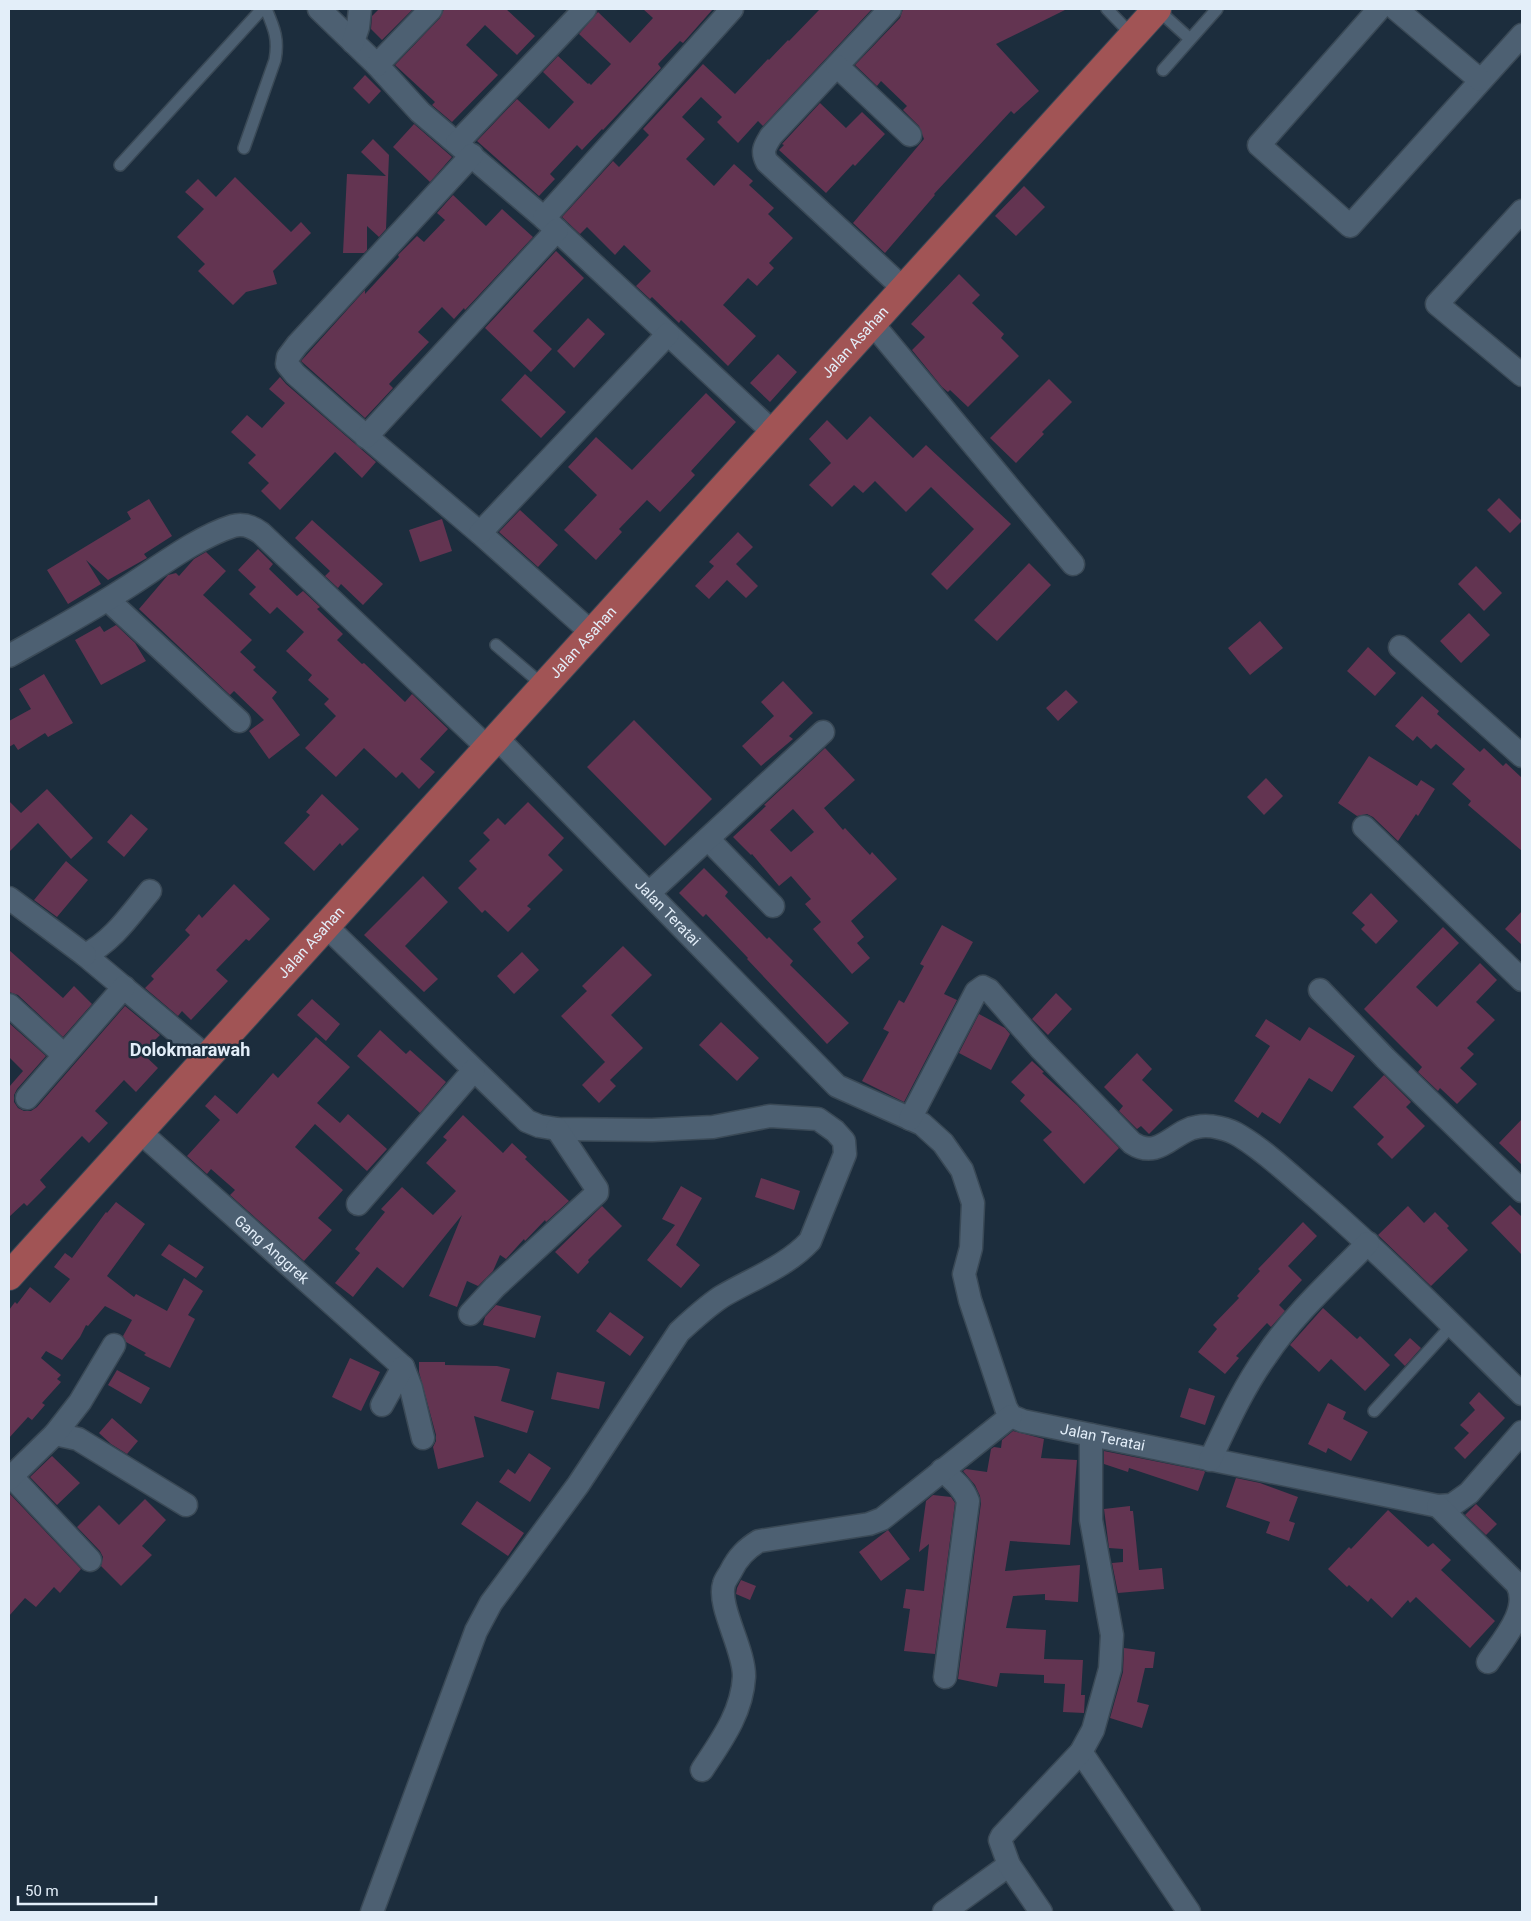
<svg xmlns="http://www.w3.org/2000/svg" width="1531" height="1921" viewBox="0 0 1531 1921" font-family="Roboto,sans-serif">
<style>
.building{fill:#633451;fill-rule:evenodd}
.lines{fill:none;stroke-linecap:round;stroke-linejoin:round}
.lane-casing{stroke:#3a4956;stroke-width:14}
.street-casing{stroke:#3a4956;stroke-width:25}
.primary-casing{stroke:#3a4956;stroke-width:30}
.lane{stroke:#4d6072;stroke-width:11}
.street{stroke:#4d6072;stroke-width:22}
.primary{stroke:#a15455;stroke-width:28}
.labels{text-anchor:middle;stroke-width:5;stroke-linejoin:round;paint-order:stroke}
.street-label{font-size:15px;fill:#e3eef9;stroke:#1c2d3d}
.quarter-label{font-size:18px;font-weight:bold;fill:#e3eef9;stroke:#1c2d3d}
</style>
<rect width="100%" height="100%" fill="#1c2d3d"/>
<path class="building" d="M 379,9 L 413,9 L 382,40 L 371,29 L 372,16 Z
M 444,9 L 506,9 L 535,36 L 517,55 L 485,25 L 466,45 L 498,75 L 452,122 L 432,105 L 435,102 L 395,65 L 440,18 Z
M 643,9 L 713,9 L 683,43 L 680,41 L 658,64 L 661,68 L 603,130 L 602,129 L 582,150 L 577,145 L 550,174 L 555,179 L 539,196 L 477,141 L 517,99 L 549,129 L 574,102 L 543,72 L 558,56 L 588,84 L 589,83 L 591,85 L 611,64 L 579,34 L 598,12 L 630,43 L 653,18 Z
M 820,9 L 872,9 L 763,126 L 758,121 L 738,143 L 717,122 L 722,117 L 701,97 L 682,117 L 705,139 L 686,159 L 714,186 L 734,164 L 753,181 L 749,185 L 774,208 L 768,214 L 793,238 L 769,263 L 774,268 L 757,286 L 748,278 L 723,305 L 756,336 L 728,366 L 681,320 L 679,323 L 652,297 L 650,299 L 636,286 L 651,271 L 624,245 L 615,255 L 587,227 L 580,234 L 562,217 L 613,161 L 619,167 L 649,135 L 643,129 L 703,64 L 735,94 L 768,59 L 769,60 L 788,40 L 789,41 Z
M 903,9 L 1067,9 L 996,44 L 1039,91 L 1014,114 L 1011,111 L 934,194 L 935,195 L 885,253 L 853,223 L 924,139 L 919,126 L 903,110 L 907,106 L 881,81 L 877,86 L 855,65 L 900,18 Z
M 365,75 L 381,91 L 369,104 L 353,88 Z
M 820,103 L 846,128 L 862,112 L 885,134 L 855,166 L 853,164 L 826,193 L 779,150 L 784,145 L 782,144 Z
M 414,124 L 452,157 L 430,182 L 393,147 Z
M 373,139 L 389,155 L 386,229 L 379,237 L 367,226 L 367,250 L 364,253 L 343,253 L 347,174 L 386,176 L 361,152 Z
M 235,177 L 291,232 L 301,222 L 311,233 L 273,271 L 277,284 L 246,292 L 233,305 L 198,271 L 205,264 L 177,237 L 204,209 L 185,192 L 198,179 L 216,197 Z
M 1024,186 L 1045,207 L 1016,236 L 995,216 Z
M 453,195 L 486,226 L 502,209 L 533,237 L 465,310 L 464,308 L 454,319 L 442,307 L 418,332 L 429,342 L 389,384 L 393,388 L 365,418 L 301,361 L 365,290 L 365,294 L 399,257 L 398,255 L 417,236 L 424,242 L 445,220 L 437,213 Z
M 556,251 L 584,278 L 533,331 L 552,349 L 531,372 L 485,328 Z
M 959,274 L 980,295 L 972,303 L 1004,334 L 1001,338 L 1019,356 L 968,407 L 950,390 L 948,392 L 942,387 L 912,350 L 925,337 L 911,324 Z
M 588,318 L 605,334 L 574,368 L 557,351 Z
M 778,354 L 797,372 L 770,402 L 750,383 Z
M 525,374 L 566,412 L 541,438 L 501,400 Z
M 280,377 L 286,384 L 376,462 L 362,478 L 335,452 L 280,510 L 261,491 L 269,483 L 248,463 L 256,455 L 231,432 L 247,415 L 262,428 L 285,403 L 269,389 Z
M 1049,379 L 1072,402 L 1042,432 L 1044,434 L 1016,463 L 990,438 Z
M 706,393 L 736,422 L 691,471 L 695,475 L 660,512 L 647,500 L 619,529 L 622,532 L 596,560 L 564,530 L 597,495 L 568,467 L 596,437 L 632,470 Z
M 870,416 L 913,458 L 926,445 L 1011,524 L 947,590 L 931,574 L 974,529 L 931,487 L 906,512 L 875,481 L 863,493 L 854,485 L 832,507 L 809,485 L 831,463 L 809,439 L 827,420 L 847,440 Z
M 1499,498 L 1522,521 L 1510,533 L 1487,510 Z
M 149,499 L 172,536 L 144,554 L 147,558 L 108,580 L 86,560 L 101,584 L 68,604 L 47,570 L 131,519 L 127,512 Z
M 520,510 L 558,545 L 538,567 L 499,532 Z
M 442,519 L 452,551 L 420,562 L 409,530 Z
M 312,520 L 383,584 L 363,605 L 341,584 L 338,588 L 325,576 L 330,571 L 295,538 Z
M 738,532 L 753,547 L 736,564 L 758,586 L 746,598 L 727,580 L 709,599 L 695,586 L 714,566 L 709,562 Z
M 258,549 L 273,564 L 269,569 L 297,596 L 303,591 L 320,607 L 317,609 L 343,634 L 337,640 L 362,664 L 364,663 L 405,702 L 412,694 L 448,729 L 420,759 L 435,772 L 419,789 L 402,772 L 396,778 L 364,748 L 336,777 L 305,748 L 336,716 L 324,704 L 329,699 L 308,680 L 312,675 L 286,651 L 304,632 L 277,607 L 270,614 L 249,594 L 256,587 L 238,570 Z
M 206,552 L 226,571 L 203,595 L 252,640 L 240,652 L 256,667 L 253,670 L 277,692 L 272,698 L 300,735 L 269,759 L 249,731 L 264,720 L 234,691 L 230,695 L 139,609 L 168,575 L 176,573 L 179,576 L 194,559 Z
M 1029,563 L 1051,585 L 997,641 L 974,620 Z
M 1476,566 L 1502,593 L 1484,611 L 1458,584 Z
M 1469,613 L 1490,635 L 1461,663 L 1440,641 Z
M 1260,621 L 1283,648 L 1250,675 L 1228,648 Z
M 116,625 L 135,643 L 146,661 L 101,685 L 75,640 L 100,626 L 104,632 Z
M 1368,647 L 1396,673 L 1375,696 L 1347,671 Z
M 44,674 L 73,723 L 48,737 L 45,733 L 18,750 L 14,744 L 9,747 L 9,721 L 31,709 L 19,689 Z
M 783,681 L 813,713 L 789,736 L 793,739 L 761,766 L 742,746 L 774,716 L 761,702 Z
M 1066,690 L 1078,702 L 1058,721 L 1046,708 Z
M 1422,696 L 1439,711 L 1437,714 L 1480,752 L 1484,748 L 1503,766 L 1506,763 L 1522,778 L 1522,851 L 1468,805 L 1471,801 L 1452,784 L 1465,769 L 1436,744 L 1431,749 L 1417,736 L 1413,741 L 1395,726 Z
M 634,720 L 712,799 L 665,846 L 587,767 Z
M 825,748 L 855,780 L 824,808 L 843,830 L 845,828 L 870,855 L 872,852 L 897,879 L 851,921 L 864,937 L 857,943 L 870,958 L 852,974 L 813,929 L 821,922 L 805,904 L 811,899 L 791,876 L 779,886 L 752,854 L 751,855 L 733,837 L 766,806 L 764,805 ZM 793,809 L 814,832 L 791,852 L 770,830 Z
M 1369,756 L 1417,786 L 1421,780 L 1435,789 L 1418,816 L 1416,814 L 1398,841 L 1373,817 L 1367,814 L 1357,816 L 1338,803 Z
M 1266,778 L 1283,796 L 1264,815 L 1247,797 Z
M 47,789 L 93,838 L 71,859 L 38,823 L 9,852 L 9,801 L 21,813 Z
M 322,794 L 359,829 L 342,846 L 340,843 L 314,871 L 284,843 L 310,815 L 306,812 Z
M 528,802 L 564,838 L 548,855 L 563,870 L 527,906 L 531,909 L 508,932 L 485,910 L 482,913 L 458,888 L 477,869 L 469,861 L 490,840 L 483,833 L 498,818 L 505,825 Z
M 131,814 L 148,829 L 124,857 L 107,842 Z
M 66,861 L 88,880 L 57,917 L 34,900 Z
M 704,868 L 728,892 L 725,896 L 767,939 L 769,937 L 793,961 L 790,965 L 849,1023 L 827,1044 L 747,959 L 748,958 L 706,914 L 703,917 L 679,893 Z
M 423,876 L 448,902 L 405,946 L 438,979 L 424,992 L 364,935 Z
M 234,884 L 270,919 L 249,941 L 246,939 L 216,970 L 228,981 L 191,1020 L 182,1011 L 178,1016 L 145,988 L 154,979 L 151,976 L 190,935 L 185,930 L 199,914 L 202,918 Z
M 1371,893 L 1398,921 L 1376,944 L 1361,929 L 1365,925 L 1352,913 Z
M 1522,911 L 1522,945 L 1505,929 Z
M 942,925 L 973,942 L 944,994 L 957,1000 L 904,1102 L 862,1081 L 889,1032 L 883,1029 L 899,1000 L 904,1003 L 924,966 L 920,964 Z
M 1443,927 L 1459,943 L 1416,987 L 1437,1007 L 1480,963 L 1497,980 L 1476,1002 L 1495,1020 L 1467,1048 L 1474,1054 L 1460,1068 L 1477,1084 L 1457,1104 L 1440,1088 L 1438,1091 L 1418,1072 L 1422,1067 L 1364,1009 Z
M 623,946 L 652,975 L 611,1015 L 643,1048 L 610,1080 L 616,1086 L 599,1103 L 582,1085 L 605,1062 L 561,1016 L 587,991 L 582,986 Z
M 9,950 L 63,998 L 74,986 L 92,1004 L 63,1037 L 18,995 L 9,992 Z
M 522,952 L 539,970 L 514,994 L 497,976 Z
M 1056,993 L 1072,1009 L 1048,1035 L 1032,1019 Z
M 312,999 L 340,1024 L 326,1041 L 297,1015 Z
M 125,1006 L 160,1035 L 142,1053 L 158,1068 L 136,1092 L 124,1080 L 95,1111 L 108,1123 L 89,1143 L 82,1136 L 40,1180 L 46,1187 L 27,1206 L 24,1203 L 9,1217 L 9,1087 L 23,1071 L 9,1057 L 9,1023 L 46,1056 L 17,1089 L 14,1095 L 14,1102 L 18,1108 L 24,1111 L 31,1111 L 37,1107 Z
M 979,1014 L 1005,1028 L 1010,1034 L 991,1070 L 959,1053 Z
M 1266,1019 L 1300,1041 L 1309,1027 L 1355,1056 L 1332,1092 L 1309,1078 L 1280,1124 L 1262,1112 L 1258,1118 L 1234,1101 L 1270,1046 L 1255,1036 Z
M 721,1022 L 759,1058 L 737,1081 L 699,1045 Z
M 380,1030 L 406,1054 L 410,1050 L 446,1082 L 420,1113 L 357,1056 Z
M 316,1037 L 350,1067 L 317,1103 L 340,1123 L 348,1114 L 387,1149 L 367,1171 L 315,1124 L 295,1147 L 343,1190 L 318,1218 L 332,1230 L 304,1261 L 230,1195 L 235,1190 L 211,1169 L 207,1174 L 187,1156 L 220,1120 L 205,1106 L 215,1095 L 237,1114 L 273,1073 L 278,1078 Z
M 1137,1053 L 1152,1069 L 1142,1080 L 1173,1110 L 1149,1134 L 1141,1126 L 1137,1129 L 1119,1111 L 1123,1106 L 1104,1087 Z
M 1032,1061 L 1044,1072 L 1042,1073 L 1077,1105 L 1119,1148 L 1084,1184 L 1043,1140 L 1052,1132 L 1020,1101 L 1025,1095 L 1011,1082 Z
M 1384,1075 L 1411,1102 L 1406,1107 L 1425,1126 L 1392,1159 L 1377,1144 L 1384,1137 L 1353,1107 Z
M 463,1115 L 503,1153 L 512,1143 L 527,1157 L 525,1159 L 569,1201 L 546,1222 L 545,1220 L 525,1241 L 524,1239 L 506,1259 L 500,1255 L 493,1271 L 478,1286 L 467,1281 L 457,1307 L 429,1296 L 462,1215 L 403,1288 L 377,1267 L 353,1297 L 335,1283 L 360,1253 L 355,1249 L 385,1212 L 381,1209 L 402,1187 L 433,1215 L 456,1191 L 426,1163 L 447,1140 L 443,1137 Z
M 1522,1119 L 1522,1165 L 1499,1143 Z
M 761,1178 L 800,1191 L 794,1210 L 755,1197 Z
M 681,1186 L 702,1198 L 676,1245 L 700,1265 L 681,1288 L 647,1260 L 675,1225 L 662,1219 Z
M 116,1202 L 145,1224 L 107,1276 L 134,1297 L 136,1294 L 167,1311 L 184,1278 L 203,1291 L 188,1315 L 195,1319 L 170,1368 L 144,1355 L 146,1353 L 126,1342 L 123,1336 L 132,1320 L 105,1306 L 88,1326 L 86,1325 L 80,1337 L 62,1360 L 46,1351 L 41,1358 L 61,1375 L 57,1379 L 61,1382 L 42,1403 L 45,1405 L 32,1420 L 28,1417 L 9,1438 L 9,1310 L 15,1302 L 17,1304 L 30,1287 L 50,1303 L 70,1279 L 54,1267 L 65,1253 L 72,1258 L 106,1212 L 107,1213 Z
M 1510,1205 L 1522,1217 L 1522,1255 L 1491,1223 Z
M 602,1206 L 622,1226 L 588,1260 L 589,1262 L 578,1274 L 555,1252 Z
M 1408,1206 L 1424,1223 L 1435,1212 L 1449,1226 L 1447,1228 L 1468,1250 L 1431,1286 L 1378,1235 Z
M 1303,1222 L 1317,1236 L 1288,1266 L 1302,1280 L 1279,1305 L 1285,1311 L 1271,1327 L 1267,1323 L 1236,1356 L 1239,1358 L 1225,1374 L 1198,1352 L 1217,1329 L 1213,1325 L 1239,1298 L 1237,1296 L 1260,1271 L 1258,1269 Z
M 169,1244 L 204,1267 L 196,1278 L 161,1255 Z
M 496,1305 L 541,1316 L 535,1338 L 483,1325 L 485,1317 Z
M 1323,1308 L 1357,1339 L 1360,1336 L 1390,1365 L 1365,1391 L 1331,1359 L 1319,1372 L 1290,1345 Z
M 610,1312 L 644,1337 L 630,1356 L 596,1331 Z
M 1410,1338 L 1421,1348 L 1405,1366 L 1394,1355 Z
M 350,1358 L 380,1372 L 361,1411 L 332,1397 Z
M 419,1362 L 445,1362 L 445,1365 L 497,1366 L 510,1369 L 501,1401 L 534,1411 L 527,1433 L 474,1416 L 484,1457 L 438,1469 L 433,1447 L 436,1441 L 436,1435 L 419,1372 Z
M 117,1370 L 150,1388 L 141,1404 L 108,1385 Z
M 557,1372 L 605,1382 L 599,1409 L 551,1399 Z
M 1189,1388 L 1215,1396 L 1205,1425 L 1180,1417 Z
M 1479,1392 L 1505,1418 L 1465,1459 L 1454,1448 L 1469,1433 L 1460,1425 L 1475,1410 L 1469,1403 Z
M 1328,1403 L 1346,1412 L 1343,1419 L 1368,1432 L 1351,1461 L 1328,1448 L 1326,1453 L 1308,1444 Z
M 112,1418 L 138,1441 L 127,1454 L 111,1444 L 99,1433 Z
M 1013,1431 L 1044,1439 L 1041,1458 L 1077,1460 L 1070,1545 L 1010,1541 L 1005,1571 L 1080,1565 L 1078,1602 L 1045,1600 L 1045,1594 L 1013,1596 L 1006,1628 L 1046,1630 L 1044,1659 L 1083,1660 L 1081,1695 L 1085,1695 L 1084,1713 L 1063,1712 L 1065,1684 L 1044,1683 L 1044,1675 L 1000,1673 L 997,1687 L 958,1679 L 981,1503 L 980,1496 L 975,1485 L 963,1471 L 966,1469 L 987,1472 L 991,1449 L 994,1447 L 1001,1448 L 1002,1440 Z
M 1104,1451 L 1204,1471 L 1205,1472 L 1198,1491 L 1129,1468 L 1128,1472 L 1104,1464 Z
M 529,1453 L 551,1468 L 530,1502 L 499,1482 L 508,1469 L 515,1474 Z
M 52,1456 L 80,1483 L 57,1505 L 30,1477 Z
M 1236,1478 L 1260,1483 L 1298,1497 L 1289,1521 L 1295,1523 L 1289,1541 L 1266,1533 L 1270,1522 L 1226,1507 Z
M 9,1493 L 81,1569 L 60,1593 L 54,1587 L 36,1607 L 25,1598 L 9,1616 Z
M 933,1495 L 951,1497 L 955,1503 L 935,1654 L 904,1651 L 910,1609 L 903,1608 L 906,1589 L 924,1591 L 929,1544 L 919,1552 L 926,1501 Z
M 145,1499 L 166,1520 L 142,1546 L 152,1555 L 121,1586 L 101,1566 L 103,1557 L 100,1551 L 77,1527 L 99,1505 L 119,1525 Z
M 477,1501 L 524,1533 L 508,1556 L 461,1524 Z
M 1476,1504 L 1497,1524 L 1486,1535 L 1465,1515 Z
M 1130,1506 L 1130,1511 L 1133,1511 L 1139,1570 L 1162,1568 L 1164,1589 L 1118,1593 L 1112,1563 L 1123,1562 L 1123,1549 L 1109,1548 L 1104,1509 Z
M 1388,1510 L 1428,1547 L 1433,1543 L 1451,1560 L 1441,1570 L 1495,1621 L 1470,1648 L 1416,1597 L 1410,1603 L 1408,1600 L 1392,1618 L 1371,1598 L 1368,1602 L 1349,1585 L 1347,1587 L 1328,1569 L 1349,1547 L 1351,1549 Z
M 888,1530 L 910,1559 L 881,1581 L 859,1552 Z
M 741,1580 L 756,1586 L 750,1600 L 736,1594 L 737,1588 Z
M 1124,1648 L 1155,1652 L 1153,1668 L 1145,1668 L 1137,1702 L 1149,1705 L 1142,1728 L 1110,1718 L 1123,1672 Z"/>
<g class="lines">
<g class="lane-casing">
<path id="lane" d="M 1107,9 L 1133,36
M 1157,9 L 1190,39
M 1163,70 L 1217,9
M 244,148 L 275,60 C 279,39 274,28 266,9
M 120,165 L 262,9
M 496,645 L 544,686
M 1374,1411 L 1452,1325"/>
</g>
<g class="street-casing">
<g id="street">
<path d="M 319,9 L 377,65 L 420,112 L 544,218 L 773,432"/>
<path d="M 890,9 L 771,136 C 765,146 761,151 767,162 L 903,288"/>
<path d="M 1379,9 L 1259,145 L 1350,226 L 1522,35"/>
<path d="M 1396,9 L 1480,80"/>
<path d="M 353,42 L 358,27 L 360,9"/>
<path d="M 377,65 L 431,9"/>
<path d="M 837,66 L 910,135"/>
<path d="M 457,143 L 585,9"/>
<path d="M 472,155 L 297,345 L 288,357 L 287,364 L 295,374 L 346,419 L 480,533 L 592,633"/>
<path d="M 1522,211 L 1437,304 L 1522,375"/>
<path d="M 544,218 L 732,9"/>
<path d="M 872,323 L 1073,564"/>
<path d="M 366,437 L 557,230"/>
<path d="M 480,533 L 668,334"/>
<path d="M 108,600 L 239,721"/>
<path d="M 1400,647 L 1522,756"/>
<path d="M 9,656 C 46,635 85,614 121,591 C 155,570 195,538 233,526 C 243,523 253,527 261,533 L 488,748"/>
<path id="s1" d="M 497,738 L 837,1086 L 922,1124 L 943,1143 L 962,1170 L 973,1203 L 971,1248 L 964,1274 L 970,1300 L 1006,1408 L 1011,1416 L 1023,1421 L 1438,1506 L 1452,1505 L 1469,1493 L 1522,1432"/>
<path d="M 1364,827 L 1522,980"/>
<path d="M 708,839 L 773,906"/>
<path d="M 150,891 C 130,915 113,941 85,955 L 207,1057"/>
<path d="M 649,893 L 823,732"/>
<path d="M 9,898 L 85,955"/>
<path d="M 326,926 L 527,1121 L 539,1126 L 557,1129 L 652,1130 L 713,1127 L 770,1116 L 818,1119 L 835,1131 L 844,1141 L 845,1154 L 810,1241 C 786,1267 751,1279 721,1297 C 706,1307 693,1319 679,1332 L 578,1485 L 491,1603 L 476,1631 L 372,1912"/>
<path d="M 1320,990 L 1385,1058 L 1522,1191"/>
<path d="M 9,1005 L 64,1055"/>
<path d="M 27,1098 L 124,987"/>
<path d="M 910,1119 L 976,992 L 983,987 L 989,990 L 1040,1048 L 1132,1143 C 1159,1161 1174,1130 1197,1127 C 1210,1124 1229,1129 1240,1136 C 1268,1153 1292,1177 1317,1198 C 1388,1260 1455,1328 1522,1394"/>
<path id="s2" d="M 139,1131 L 403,1367 L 411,1388 L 423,1438"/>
<path d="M 358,1204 L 474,1070"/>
<path d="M 470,1314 L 495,1287 L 597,1193 L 597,1189 L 557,1129"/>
<path d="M 382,1405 L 403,1367"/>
<path d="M 55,1434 L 78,1439 L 186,1505"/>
<path d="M 1210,1460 C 1227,1424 1243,1388 1266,1356 C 1294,1314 1333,1279 1368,1243"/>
<path d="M 942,1470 C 953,1480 963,1487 968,1501 L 945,1677"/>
<path d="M 11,1476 L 90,1560"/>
<path d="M 9,1479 L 55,1434 L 80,1402 L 114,1345"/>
<path d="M 1438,1506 L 1517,1584 C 1531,1610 1502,1641 1488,1662"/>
<path d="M 1081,1752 L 1189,1912"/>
<path d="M 702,1770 C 721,1741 742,1713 744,1677 C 745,1650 717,1606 724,1584 C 725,1580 729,1575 731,1571 C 738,1557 746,1549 759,1541 L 869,1524 L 882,1519 L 1011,1416"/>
<path d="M 944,1912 L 1009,1865"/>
<path d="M 1041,1912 L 1009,1865 L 1000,1840 L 1002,1836 L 1081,1752 L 1093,1730 L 1110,1669 L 1112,1635 L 1091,1520 L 1091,1435"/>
</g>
</g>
<g class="primary-casing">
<g id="primary">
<path id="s3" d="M 9,1276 L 1157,9"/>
</g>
</g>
<use href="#lane" class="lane"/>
<use href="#street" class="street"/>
<use href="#primary" class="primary"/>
</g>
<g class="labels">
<g class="street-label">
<text dy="5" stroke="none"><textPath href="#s3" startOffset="1260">Jalan Asahan</textPath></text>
<text dy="5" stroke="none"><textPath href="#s3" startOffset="855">Jalan Asahan</textPath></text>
<text dy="5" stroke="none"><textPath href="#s1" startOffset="244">Jalan Teratai</textPath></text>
<text dy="5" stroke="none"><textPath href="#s3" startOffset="450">Jalan Asahan</textPath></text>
<text dy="5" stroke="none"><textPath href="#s2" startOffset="178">Gang Anggrek</textPath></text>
<text dy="5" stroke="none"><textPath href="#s1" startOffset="992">Jalan Teratai</textPath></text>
</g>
<g class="quarter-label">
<text x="190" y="1056">Dolokmarawah</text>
</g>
</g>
<rect width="1531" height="1921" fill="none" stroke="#e3eef9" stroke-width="20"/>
<path d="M18 1896v8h138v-8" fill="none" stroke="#e3eef9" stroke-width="2.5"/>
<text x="25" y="1896" font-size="15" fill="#e3eef9" stroke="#1c2d3d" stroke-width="4" paint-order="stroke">50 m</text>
</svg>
